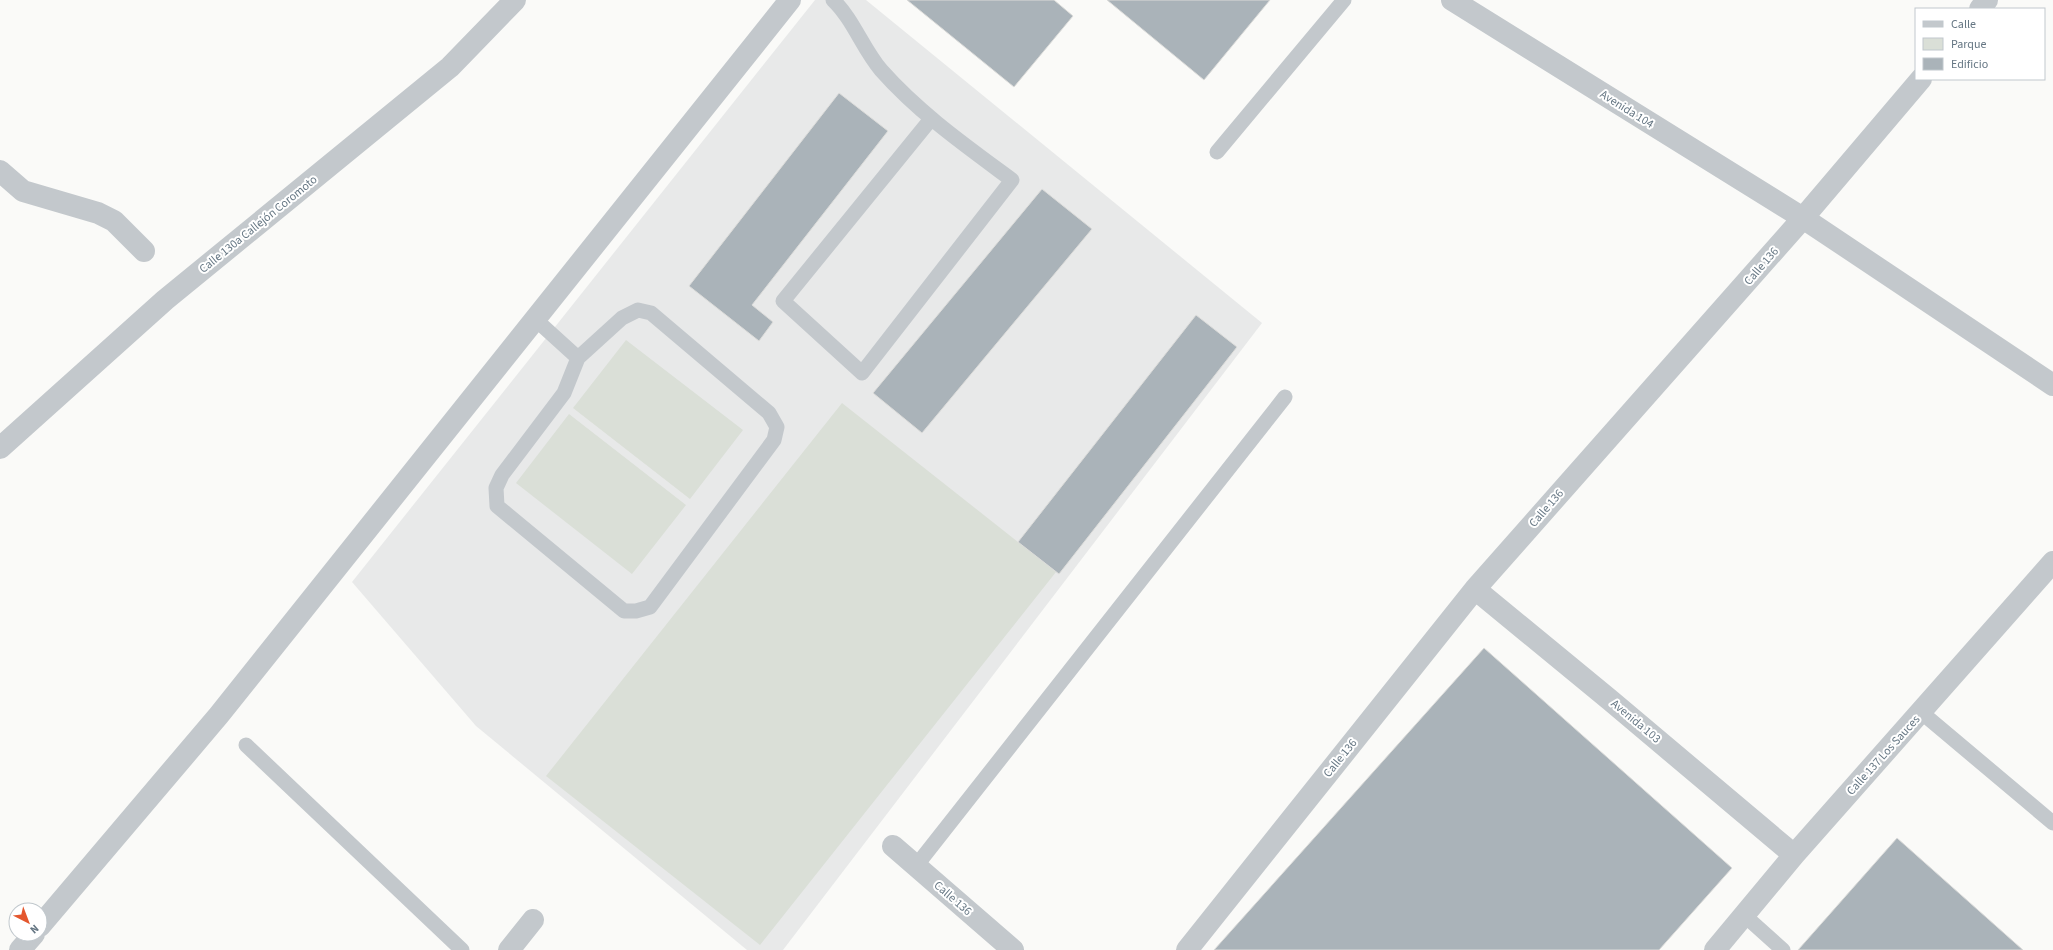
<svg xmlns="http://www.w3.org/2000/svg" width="2053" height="950" viewBox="0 0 2053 950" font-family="'Source Sans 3',sans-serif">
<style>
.built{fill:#e8e9e9}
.green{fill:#dadfd7}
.building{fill:#aab3b9;stroke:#dcdcda}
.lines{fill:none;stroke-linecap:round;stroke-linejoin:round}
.lane{stroke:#c3c8cc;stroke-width:15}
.street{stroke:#c3c8cc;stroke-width:22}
.labels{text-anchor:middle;stroke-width:4;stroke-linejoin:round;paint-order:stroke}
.street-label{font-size:12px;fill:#657683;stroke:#fff}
</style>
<rect width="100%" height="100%" fill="#fafaf8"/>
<path class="built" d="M 815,0 L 866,0 L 1262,323 L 783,950 L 747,950 L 476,726 L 352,582 Z"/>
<path class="green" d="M 626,340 L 743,430 L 690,499 L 573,408 Z
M 842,403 L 1056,572 L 760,945 L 546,776 Z
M 569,414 L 686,505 L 632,574 L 516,483 Z"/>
<path class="building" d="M 907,0 L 1054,0 L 1073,16 L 1014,87 Z
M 1107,0 L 1270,0 L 1204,80 Z
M 839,93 L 888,131 L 752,305 L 773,322 L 759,341 L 689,286 Z
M 1042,189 L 1092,229 L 922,433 L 873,393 Z
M 1196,315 L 1237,347 L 1059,574 L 1018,542 Z
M 1484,648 L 1732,868 L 1659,950 L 1214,950 Z
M 1897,838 L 2023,950 L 1798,950 Z"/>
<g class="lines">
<path class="lane" d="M 833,0 C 853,19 863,49 881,70 C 919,113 966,146 1012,180 L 862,373 L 783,301 L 931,119
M 1217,152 L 1344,0
M 638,310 L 651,313 L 769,413 L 777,427 L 774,440 L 650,607 L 636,611 L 624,611 L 497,506 L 496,488 L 502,475 L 564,393 L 578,358 L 622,318 Z
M 535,319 L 578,358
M 1921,712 L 2053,823
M 246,745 L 462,950
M 916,866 L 1285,397
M 1744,915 L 1783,950"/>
<path class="street" d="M 1452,0 L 1803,218 L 2053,385
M 1980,9 L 1987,0
M 0,171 L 23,191 L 98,213 L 114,221 L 144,251
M 0,448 L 165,300 L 450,67 L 515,0
M 1475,589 L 1610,700 L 1794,855
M 893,846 L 1013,950
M 40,926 L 219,715 L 790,0
M 20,950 L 34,934
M 509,950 L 533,920
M 1187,950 L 1475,589 L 1803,218 L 1921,79
M 1715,950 L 1794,855 L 2053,562"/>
</g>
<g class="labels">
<g class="street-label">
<text transform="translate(1627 109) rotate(32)" y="4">Avenida 104</text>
<text transform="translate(258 224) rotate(-39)" y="4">Calle 130a Callejón Coromoto</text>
<text transform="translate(1761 266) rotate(-49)" y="4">Calle 136</text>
<text transform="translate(1546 508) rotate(-49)" y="4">Calle 136</text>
<text transform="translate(1636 721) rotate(40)" y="4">Avenida 103</text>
<text transform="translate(1883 755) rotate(-48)" y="4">Calle 137 Los Sauces</text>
<text transform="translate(1340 758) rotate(-51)" y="4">Calle 136</text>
<text transform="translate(953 898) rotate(41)" y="4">Calle 136</text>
</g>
</g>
<rect x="1915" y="8" width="130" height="72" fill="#ffffff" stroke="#c1c8cd"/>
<rect x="1923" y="21" width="20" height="6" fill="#c3c8cc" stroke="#c1c8cd"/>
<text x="1951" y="28" font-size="12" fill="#657683">Calle</text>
<rect x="1923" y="38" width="20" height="12" fill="#dadfd7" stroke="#c1c8cd"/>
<text x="1951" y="48" font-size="12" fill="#657683">Parque</text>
<rect x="1923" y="58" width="20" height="12" fill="#aab3b9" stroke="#c1c8cd"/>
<text x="1951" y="68" font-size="12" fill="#657683">Edificio</text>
<g transform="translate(28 922) rotate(138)"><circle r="19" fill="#ffffff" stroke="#c1c8cd"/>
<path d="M0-3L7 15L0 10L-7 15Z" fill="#e4572e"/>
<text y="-6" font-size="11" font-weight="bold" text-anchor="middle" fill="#657683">N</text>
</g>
</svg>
